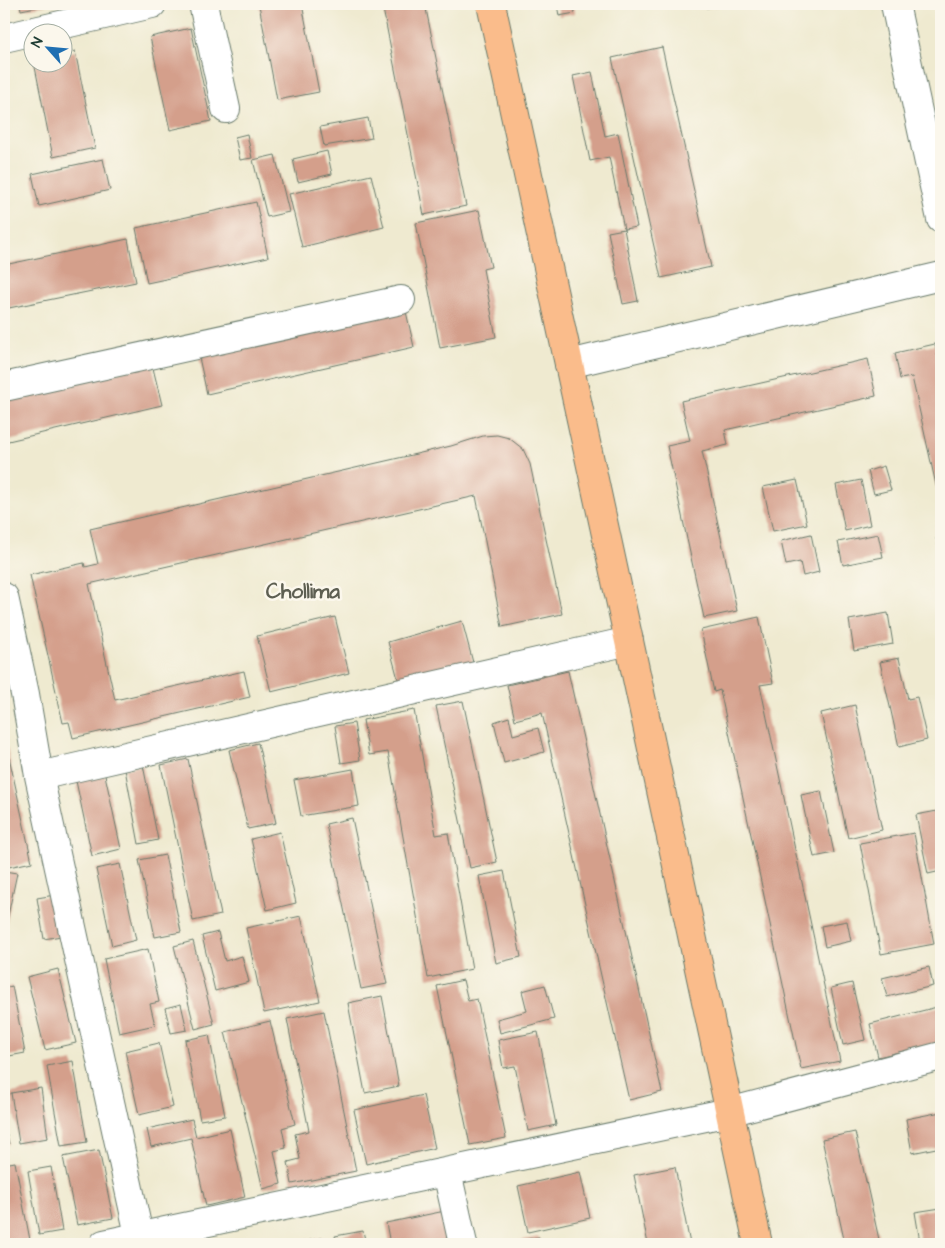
<svg xmlns="http://www.w3.org/2000/svg" width="945" height="1248" viewBox="0 0 945 1248" font-family="'Architects Daughter',sans-serif">
<style>
.building{fill:#d49f8b}
.lines{fill:none;stroke-linecap:round;stroke-linejoin:round}
.minor-casing{stroke:#687a6b;stroke-width:30}
.major-casing{stroke:#687a6b;stroke-width:30}
.minor{stroke:#fff;stroke-width:28}
.major{stroke:#fabc8b;stroke-width:28}
.labels{text-anchor:middle;stroke-width:5;stroke-linejoin:round;paint-order:stroke}
.district-label{font-size:21px;font-weight:bold;fill:#5e5f52;stroke:#fbf7ec}
</style>
<rect width="100%" height="100%" fill="#fbf7ec"/>
<filter id="ink" filterUnits="userSpaceOnUse"><feTurbulence type="fractalNoise" baseFrequency=".02" numOctaves="2"/><feDisplacementMap in="SourceGraphic" scale="10" xChannelSelector="R" yChannelSelector="G"/><feConvolveMatrix kernelMatrix="1 2 1 2 8 2 1 2 1" color-interpolation-filters="sRGB"/></filter>
<filter id="wash" filterUnits="userSpaceOnUse"><feTurbulence type="fractalNoise" baseFrequency=".0096" numOctaves="4" result="noise"/><feDisplacementMap in="SourceGraphic" scale="20" xChannelSelector="R" yChannelSelector="G"/><feGaussianBlur stdDeviation="1.12" result="paint"/><feColorMatrix in="noise" values="0 0 0 0 0 0 0 0 0 0 0 0 0 0 0 0 0 1.4 0 .05"/><feComposite in="paint" operator="in"/></filter>
<g filter="url(#wash)">
<rect width="100%" height="100%" fill="#efead0"/>
<g id="blocks">
<path class="building" d="M 20,4 L 46,4 L 46,5 L 21,10 Z
M 264,4 L 302,4 L 319,92 L 277,100 L 259,5 Z
M 382,4 L 425,4 L 466,206 L 424,215 Z
M 557,4 L 574,4 L 575,13 L 559,16 Z
M 705,4 L 725,4 L 725,5 L 706,8 Z
M 191,28 L 211,121 L 170,130 L 150,37 Z
M 662,47 L 711,267 L 661,278 L 612,58 Z
M 75,51 L 95,148 L 53,157 L 34,62 L 62,62 L 62,54 Z
M 592,72 L 605,136 L 618,133 L 637,227 L 624,229 L 609,157 L 590,161 L 573,76 Z
M 368,118 L 372,138 L 324,146 L 320,127 Z
M 247,134 L 252,158 L 240,160 L 235,137 Z
M 327,151 L 332,174 L 298,182 L 293,159 Z
M 275,155 L 289,212 L 267,217 L 253,160 Z
M 103,159 L 110,190 L 39,206 L 32,174 Z
M 371,175 L 384,227 L 302,247 L 289,194 Z
M 4,189 L 8,203 L 4,204 Z
M 256,202 L 268,257 L 147,283 L 136,228 Z
M 479,210 L 491,267 L 483,269 L 496,337 L 440,348 L 416,223 Z
M 624,229 L 638,301 L 623,304 L 608,232 Z
M 128,239 L 136,282 L 4,309 L 4,265 Z
M 405,307 L 414,347 L 207,394 L 198,353 Z
M 935,344 L 941,373 L 940,503 L 912,377 L 900,379 L 895,353 Z
M 868,359 L 876,396 L 725,430 L 728,445 L 702,451 L 737,611 L 704,618 L 667,446 L 690,441 L 681,401 Z
M 152,364 L 162,405 L 4,442 L 4,399 Z
M 497,435 L 509,438 L 523,449 L 530,464 L 562,614 L 502,627 L 476,496 L 89,584 L 115,700 L 244,671 L 250,697 L 73,738 L 69,722 L 63,723 L 30,575 L 84,563 L 85,567 L 98,564 L 90,529 L 451,446 L 483,436 Z
M 884,466 L 891,490 L 874,494 L 868,471 Z
M 797,480 L 807,524 L 773,531 L 763,487 Z
M 861,480 L 870,525 L 845,531 L 836,485 Z
M 811,534 L 819,572 L 803,576 L 800,562 L 786,565 L 781,541 Z
M 878,534 L 883,557 L 843,565 L 838,542 Z
M 941,537 L 941,557 L 940,557 L 936,538 Z
M 888,613 L 893,644 L 854,651 L 849,620 Z
M 335,617 L 349,673 L 271,692 L 257,636 Z
M 759,617 L 773,683 L 760,685 L 840,1061 L 801,1069 L 720,690 L 714,692 L 701,630 Z
M 462,621 L 475,670 L 401,690 L 388,642 Z
M 899,658 L 908,699 L 917,697 L 927,740 L 899,747 L 880,662 Z
M 568,671 L 662,1092 L 629,1100 L 542,713 L 515,720 L 507,685 Z
M 463,701 L 497,862 L 470,868 L 436,706 Z
M 855,705 L 882,830 L 848,838 L 821,713 Z
M 414,710 L 436,835 L 448,833 L 472,969 L 428,978 L 388,752 L 369,755 L 363,720 Z
M 509,717 L 513,735 L 538,728 L 544,752 L 504,763 L 494,722 Z
M 354,723 L 360,760 L 341,763 L 335,726 Z
M 4,734 L 32,862 L 4,868 Z
M 258,743 L 276,823 L 248,829 L 229,750 Z
M 188,759 L 221,915 L 193,921 L 161,765 Z
M 143,765 L 158,840 L 139,844 L 125,769 Z
M 353,769 L 359,806 L 301,816 L 294,780 Z
M 105,775 L 121,849 L 92,856 L 76,781 Z
M 821,791 L 834,853 L 814,857 L 801,795 Z
M 937,811 L 941,832 L 941,871 L 928,874 L 916,815 Z
M 352,818 L 387,984 L 361,989 L 326,824 Z
M 280,832 L 296,903 L 267,910 L 251,839 Z
M 914,833 L 934,944 L 881,954 L 860,843 Z
M 165,855 L 181,932 L 155,937 L 139,860 Z
M 120,864 L 136,940 L 112,946 L 96,869 Z
M 4,871 L 17,873 L 5,930 L 4,930 Z
M 504,871 L 521,957 L 496,963 L 479,876 Z
M 55,895 L 61,936 L 44,939 L 37,898 Z
M 301,916 L 320,1001 L 264,1013 L 246,928 Z
M 847,921 L 851,941 L 825,947 L 821,926 Z
M 218,932 L 225,961 L 242,956 L 249,982 L 215,991 L 202,936 Z
M 193,941 L 214,1024 L 195,1029 L 174,946 Z
M 148,949 L 159,1002 L 150,1004 L 155,1025 L 119,1033 L 104,959 Z
M 929,967 L 933,986 L 887,997 L 882,978 Z
M 58,969 L 76,1043 L 45,1050 L 27,977 Z
M 463,980 L 468,1001 L 477,999 L 506,1138 L 470,1145 L 437,986 Z
M 852,983 L 865,1040 L 843,1045 L 831,988 Z
M 545,985 L 554,1019 L 500,1033 L 497,1019 L 527,1011 L 522,991 Z
M 12,986 L 25,1053 L 4,1057 L 4,988 Z
M 382,996 L 399,1086 L 365,1093 L 348,1003 Z
M 181,1004 L 187,1030 L 171,1033 L 165,1008 Z
M 941,1006 L 941,1042 L 878,1057 L 870,1024 Z
M 324,1011 L 356,1171 L 292,1184 L 288,1162 L 300,1159 L 295,1134 L 309,1131 L 287,1019 Z
M 270,1021 L 295,1124 L 282,1128 L 286,1148 L 274,1151 L 281,1184 L 263,1189 L 225,1032 Z
M 538,1032 L 556,1125 L 528,1131 L 515,1066 L 503,1068 L 498,1040 Z
M 209,1035 L 225,1116 L 200,1120 L 185,1040 Z
M 159,1043 L 173,1107 L 139,1115 L 125,1051 Z
M 73,1061 L 87,1142 L 61,1146 L 47,1066 Z
M 41,1088 L 48,1138 L 19,1143 L 11,1093 Z
M 423,1095 L 435,1148 L 366,1164 L 354,1110 Z
M 941,1112 L 941,1147 L 912,1153 L 906,1119 Z
M 192,1119 L 196,1137 L 230,1129 L 245,1197 L 206,1206 L 191,1138 L 151,1147 L 147,1129 Z
M 4,1125 L 9,1144 L 4,1145 Z
M 855,1132 L 880,1244 L 845,1244 L 822,1139 Z
M 99,1150 L 113,1218 L 77,1225 L 63,1157 Z
M 15,1162 L 30,1240 L 4,1244 L 4,1164 Z
M 51,1167 L 62,1231 L 39,1235 L 28,1171 Z
M 675,1167 L 690,1244 L 648,1244 L 634,1175 Z
M 580,1172 L 590,1218 L 528,1232 L 518,1186 Z
M 941,1208 L 941,1238 L 920,1242 L 915,1212 Z
M 445,1211 L 452,1244 L 390,1244 L 386,1223 Z
M 363,1231 L 366,1244 L 337,1244 L 335,1236 Z
M 539,1237 L 541,1244 L 508,1244 L 508,1243 Z
M 322,1238 L 324,1244 L 295,1244 L 295,1243 Z"/>
</g>
</g>
<g filter="url(#ink)">
<use href="#blocks" fill-opacity="0" stroke="#687a6b" stroke-width="1"/>
<g class="lines">
<g class="minor-casing">
<path id="minor" d="M 203,4 L 226,109
M 895,4 L 941,219
M 4,38 L 152,4
M 569,364 L 941,276
M 4,387 L 401,300
M 4,597 L 25,694 L 39,776 L 141,1244
M 39,776 L 629,641
M 447,1172 L 463,1244
M 104,1244 L 729,1112 L 941,1056"/>
</g>
<g class="major-casing">
<path id="major" d="M 491,4 L 629,641 L 758,1244"/>
</g>
<use href="#minor" class="minor"/>
<use href="#major" class="major"/>
</g>
</g>
<g class="labels">
<g class="district-label">
<text x="303" y="598">Chollima</text>
</g>
</g>
<rect width="945" height="1248" fill="none" stroke="#fbf7ec" stroke-width="20"/>
<g transform="translate(48 48) rotate(297)"><circle r="24" fill="#fbf7ec" stroke="#a3ada2"/>
<path d="M0-4L9 19L0 12L-9 19Z" fill="#1f6fb2"/>
<text y="-8" font-size="14" font-weight="bold" text-anchor="middle" fill="#1f3d34">N</text>
</g>
</svg>
